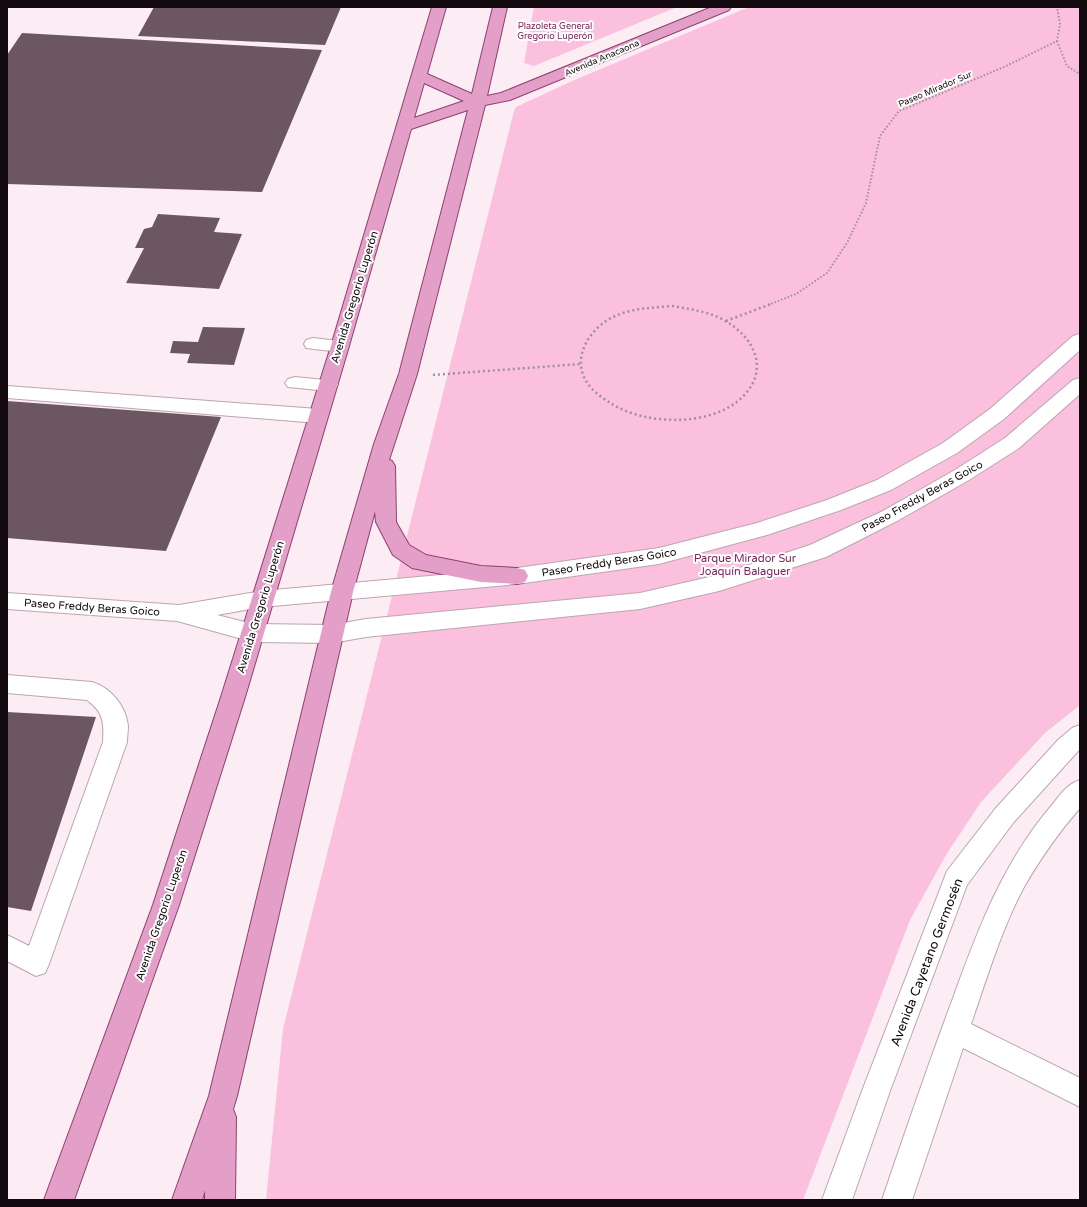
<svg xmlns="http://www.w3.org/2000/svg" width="1087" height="1207" viewBox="0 0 1087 1207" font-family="'Varela Round',sans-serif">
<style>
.green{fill:#fac0de}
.building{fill:#6b5661}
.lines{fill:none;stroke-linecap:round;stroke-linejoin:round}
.minor-casing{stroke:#bca5b0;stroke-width:2}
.major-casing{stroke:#8e416e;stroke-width:2}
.path-far1{stroke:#9d9197;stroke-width:2;stroke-dasharray:1.5 2;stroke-linecap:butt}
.path{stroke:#9d9197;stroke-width:2.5;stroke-dasharray:2 3;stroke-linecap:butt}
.minor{fill:#fff;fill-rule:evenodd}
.major{fill:#e49fc8;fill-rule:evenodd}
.labels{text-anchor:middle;stroke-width:4;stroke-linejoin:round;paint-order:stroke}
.far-park-label{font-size:9px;fill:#7c215a;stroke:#fff}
.far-street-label{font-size:9px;fill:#11090d;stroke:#fff}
.street-label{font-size:11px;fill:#11090d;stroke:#fff}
.park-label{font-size:11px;fill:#7c215a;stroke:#fff}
.near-street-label{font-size:13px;fill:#11090d;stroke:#fff}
</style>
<rect width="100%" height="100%" fill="#fcedf4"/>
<path class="green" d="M 534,7 L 677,7 L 534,66 L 524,63 Z
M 749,7 L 1080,7 L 1080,705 L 1045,733 L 981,802 L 946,855 L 910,920 L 803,1200 L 266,1200 L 283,1029 L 514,111 L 516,107 L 572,81 Z"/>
<path class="building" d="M 154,7 L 341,7 L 325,45 L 138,36 Z
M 22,33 L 322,50 L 262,192 L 7,184 L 7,55 Z
M 158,214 L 220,218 L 214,232 L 242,234 L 219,289 L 126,283 L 144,248 L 135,248 L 144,229 L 152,227 Z
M 203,327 L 245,328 L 234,365 L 187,363 L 190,354 L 170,353 L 173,341 L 198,342 Z
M 7,401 L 221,417 L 166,551 L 7,538 Z
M 7,712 L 96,717 L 31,911 L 7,907 Z"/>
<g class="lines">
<g class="minor-casing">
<path id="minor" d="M 1080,334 L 1080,350 L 1004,419 L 957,453 L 891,490 L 841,510 L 767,535 L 659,564 L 517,584 L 262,607 L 217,615 L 253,624 L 332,625 L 366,619 L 640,593 L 718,575 L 810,545 L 883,511 L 955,470 L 1005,438 L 1073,380 L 1080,378 L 1080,394 L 1019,448 L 969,480 L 897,521 L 826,557 L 719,591 L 640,609 L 366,637 L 332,643 L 253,642 L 177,621 L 7,609 L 7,593 L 179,605 L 262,591 L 517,568 L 659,548 L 757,523 L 827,500 L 877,480 L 943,443 L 990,409 L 1073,336 Z
M 313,338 L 347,342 L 349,346 L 347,350 L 340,352 L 306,348 L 304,344 L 306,340 Z
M 295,377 L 335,381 L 338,385 L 335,389 L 328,391 L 288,387 L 285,383 L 288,379 Z
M 7,386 L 318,409 L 325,411 L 328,416 L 325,421 L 318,423 L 7,398 Z
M 7,675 L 92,682 C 111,688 126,706 128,726 C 128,731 127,737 127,742 L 49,964 L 45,973 L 36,976 L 7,961 L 7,935 L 29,946 L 103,742 C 104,722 104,713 87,700 L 7,693 Z
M 1080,725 L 1080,749 L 1013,823 L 967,885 L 890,1091 L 852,1200 L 822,1200 L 862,1091 L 947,871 L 995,809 L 1058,740 L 1072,728 Z
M 1080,780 L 1080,808 C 1059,832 1040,859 1024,887 C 1001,930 987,978 971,1024 L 1080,1078 L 1080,1107 L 963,1048 L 912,1200 L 882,1200 C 905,1132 928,1065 953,998 C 978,929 1003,862 1052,805 C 1060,795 1067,784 1080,780 Z"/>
</g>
<g class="major-casing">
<path id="major" d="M 432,7 L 446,7 L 427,74 L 472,94 L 493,7 L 507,7 L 487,96 L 501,93 L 712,7 L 731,7 L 729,10 L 510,100 L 485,105 L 417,374 L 389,460 L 392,461 L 395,466 L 396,522 L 409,545 L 426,555 L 481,566 L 517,568 L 525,570 L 528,576 L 525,582 L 517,584 L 481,582 L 412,568 L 393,555 L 376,522 L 375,511 L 353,592 L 237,1096 L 233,1109 L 236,1117 L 235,1200 L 205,1200 L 205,1190 L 202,1200 L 172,1200 L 209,1096 L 331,592 L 374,444 L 399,374 L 468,110 L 411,129 L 349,346 L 245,697 L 179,905 L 74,1200 L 44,1200 L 153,905 L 221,697 L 331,346 ZM 424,83 L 464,101 L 414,118 Z"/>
</g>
<path class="path-far1" d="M 1057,41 L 1067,66 L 1080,74
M 768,305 L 796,294 L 827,273 L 847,243 L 866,203 L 880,136 L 899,111 L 1004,67 L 1057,41 L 1060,24 L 1057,7"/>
<path class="path" d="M 672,306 C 689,309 706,311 722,319 C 756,337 772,373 738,401 C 706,427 642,425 609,402 C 602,398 593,391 588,384 C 570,359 589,329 613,317 C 632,308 651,308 672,306 Z
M 726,321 L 771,304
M 433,375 L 580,364"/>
<use href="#minor" class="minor"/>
<use href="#major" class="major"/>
</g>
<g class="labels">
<g class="far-park-label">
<text x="555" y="29">Plazoleta General<tspan x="555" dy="10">Gregorio Luperón</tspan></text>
</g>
<g class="far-street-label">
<text transform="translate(602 58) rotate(-23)" y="3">Avenida Anacaona</text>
<text transform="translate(935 89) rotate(-23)" y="3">Paseo Mirador Sur</text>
</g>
<g class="street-label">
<text transform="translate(354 297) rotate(-73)" y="4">Avenida Gregorio Luperón</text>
<text transform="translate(922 496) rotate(-29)" y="4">Paseo Freddy Beras Goico</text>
<text transform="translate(609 562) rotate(-9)" y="4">Paseo Freddy Beras Goico</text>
<text transform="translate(92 607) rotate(4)" y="4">Paseo Freddy Beras Goico</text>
<text transform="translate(260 607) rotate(-73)" y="4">Avenida Gregorio Luperón</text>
<text transform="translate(161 915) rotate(-71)" y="4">Avenida Gregorio Luperón</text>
</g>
<g class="park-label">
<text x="745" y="562">Parque Mirador Sur<tspan x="745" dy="13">Joaquín Balaguer</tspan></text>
</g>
<g class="near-street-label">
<text transform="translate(926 962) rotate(-69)" y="5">Avenida Cayetano Germosén</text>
</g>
</g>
<rect width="1087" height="1207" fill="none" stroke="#11090d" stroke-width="16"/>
</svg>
